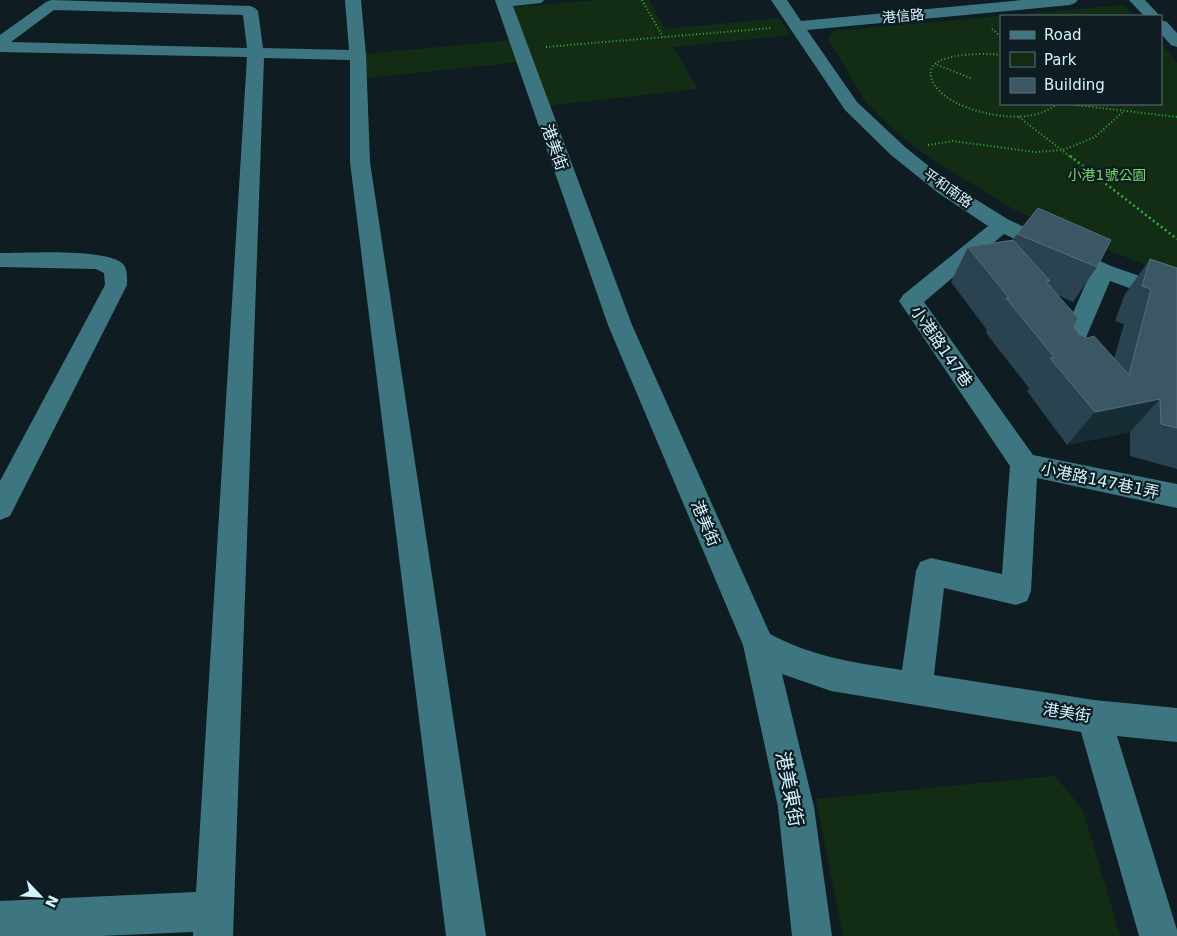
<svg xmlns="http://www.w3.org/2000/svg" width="1177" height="936" viewBox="0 0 1177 936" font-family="'DejaVu Sans','Noto Sans TC',sans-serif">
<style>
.green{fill:#132d15}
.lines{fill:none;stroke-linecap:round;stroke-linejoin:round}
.path-far1{stroke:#35af3b;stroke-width:2;stroke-dasharray:1 2.5;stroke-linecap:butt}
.path{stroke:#35af3b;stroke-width:2.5;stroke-dasharray:2 3;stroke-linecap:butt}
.minor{fill:#3d7680;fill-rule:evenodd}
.wall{fill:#294450}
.shaded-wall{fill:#172d36}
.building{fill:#3b5763;stroke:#536f7b}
.labels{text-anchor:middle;stroke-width:4.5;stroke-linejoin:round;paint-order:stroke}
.far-street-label{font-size:14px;fill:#d3f3fd;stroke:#0f1d23}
.far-park-label{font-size:14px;fill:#73d963;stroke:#0f1d23}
.street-label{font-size:16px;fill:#d3f3fd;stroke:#0f1d23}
.near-street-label{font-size:19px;fill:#d3f3fd;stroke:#0f1d23}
</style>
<rect width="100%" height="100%" fill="#0f1d23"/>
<path class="green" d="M 598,0 L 649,0 L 665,29 L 779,18 L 791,35 L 673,47 L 698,89 L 545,106 L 530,61 L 367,78 L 365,54 L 524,39 L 512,7 Z
M 1123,5 L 1134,16 L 1001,16 L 1001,104 L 1161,104 L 1161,43 L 1177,63 L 1177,277 L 1052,228 L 1013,209 L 930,158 L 895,131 L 866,103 L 828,38 L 834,31 Z
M 1055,776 L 1083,810 L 1120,936 L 843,936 L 816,799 Z"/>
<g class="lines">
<path class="path-far1" d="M 642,0 L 663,37
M 992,29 L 1001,37
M 546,47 L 771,28
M 1001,55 C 984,53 910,51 936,87 C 953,110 1006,121 1033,115 C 1042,113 1049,110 1057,104
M 937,65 L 973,79
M 1068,104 L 1177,117
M 1019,117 L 1072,158
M 928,145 L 953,141 L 1035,152 L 1063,150 L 1095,137 L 1124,111"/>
<path class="path" d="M 1070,156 L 1177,239"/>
<path class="minor" d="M 51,0 L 250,6 L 255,8 L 258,11 L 263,48 L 349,50 L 345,0 L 361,0 L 366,55 L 370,162 L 486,936 L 446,936 L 350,162 L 350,60 L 264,58 L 233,936 L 193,936 L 193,932 L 100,936 L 0,936 L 0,901 L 196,892 L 247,57 L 0,52 L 0,35 L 46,2 ZM 54,10 L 243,15 L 247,48 L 11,42 Z
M 495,0 L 544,0 L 541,3 L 513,6 L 632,325 L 770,634 C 815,658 853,662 902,670 L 916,571 L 920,562 L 931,558 L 1002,574 L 1010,466 L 899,301 L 903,295 L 988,226 L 937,192 L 891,155 L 845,110 L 771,0 L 787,0 L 801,21 L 1022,0 L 1078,0 L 1075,3 L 1070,5 L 807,30 L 857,102 L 905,147 L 951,184 L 1009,220 L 1111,266 L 1177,289 L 1177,305 L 1110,281 L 1076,361 L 1073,367 L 1064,370 L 1055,367 L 1052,361 L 1090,274 L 1004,234 L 924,302 L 1033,455 L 1177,484 L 1177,508 L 1037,478 L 1031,591 L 1027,601 L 1016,605 L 944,588 L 934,675 L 1094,700 L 1177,708 L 1177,742 L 1117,736 L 1177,930 L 1177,936 L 1139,936 L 1081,732 L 831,691 L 782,674 L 814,807 L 832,936 L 792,936 L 778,807 L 743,645 L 608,325 Z
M 1129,0 L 1145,0 L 1160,16 L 1144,16 Z
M 1161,20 L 1167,22 L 1177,33 L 1177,47 L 1171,45 L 1161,34 Z
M 0,253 C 27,253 102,248 122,263 C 128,268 127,278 127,285 L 10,516 L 0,520 L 0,481 L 105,285 L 104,273 L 96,269 L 0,267 Z"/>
</g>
<path class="wall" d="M 1017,234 L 1097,267 L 1073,302 L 1058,295 L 1078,334 L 1114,359 L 1124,324 L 1115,321 L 1125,294 L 1150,259 L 1177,268 L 1177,469 L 1130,456 L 1130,432 L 1067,445 L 1027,391 L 1029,388 L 986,333 L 987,330 L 951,282 L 968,247 L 1013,240 Z"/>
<path class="shaded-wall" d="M 1160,399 L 1130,432 L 1067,445 L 1095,412 Z"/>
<path class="building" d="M 1038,208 L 1111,240 L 1097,267 L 1017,234 Z
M 1013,240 L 1050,281 L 1046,282 L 1078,318 L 1074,326 L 1078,334 L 1088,338 L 1094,336 L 1129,375 L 1151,289 L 1142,286 L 1150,259 L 1177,268 L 1177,428 L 1161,424 L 1160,399 L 1095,412 L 1050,358 L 1054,357 L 1006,298 L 1009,298 L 968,247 Z"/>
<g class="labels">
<g class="far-street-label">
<text transform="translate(903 16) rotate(-5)" y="5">港信路</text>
<text transform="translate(948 188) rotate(35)" y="5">平和南路</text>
</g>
<g class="far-park-label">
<text x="1107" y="180">小港1號公園</text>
</g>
<g class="street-label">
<text transform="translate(555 147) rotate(70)" y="6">港美街</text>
<text transform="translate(942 346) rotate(55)" y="6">小港路147巷</text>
<text transform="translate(1100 480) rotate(12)" y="6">小港路147巷1弄</text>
<text transform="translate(706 523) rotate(67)" y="6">港美街</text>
<text transform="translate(1067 712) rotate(9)" y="6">港美街</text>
</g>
<g class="near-street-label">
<text transform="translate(790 789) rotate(79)" y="7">港美東街</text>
</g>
</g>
<rect x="1000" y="15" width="162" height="90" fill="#0f1d23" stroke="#5d737a"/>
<rect x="1010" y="31" width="25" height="8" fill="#3d7680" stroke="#5d737a"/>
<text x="1044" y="40" font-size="15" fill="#d3f3fd">Road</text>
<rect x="1010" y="52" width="25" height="15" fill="#132d15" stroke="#5d737a"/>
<text x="1044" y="65" font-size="15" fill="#d3f3fd">Park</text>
<rect x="1010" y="78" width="25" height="15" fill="#3b5763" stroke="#5d737a"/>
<text x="1044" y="90" font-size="15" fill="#d3f3fd">Building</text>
<g transform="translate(40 896) rotate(115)" stroke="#0f1d23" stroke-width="4" paint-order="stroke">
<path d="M0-4L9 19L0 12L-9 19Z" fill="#d3f3fd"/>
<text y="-8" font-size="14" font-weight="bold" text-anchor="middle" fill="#d3f3fd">N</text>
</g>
</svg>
